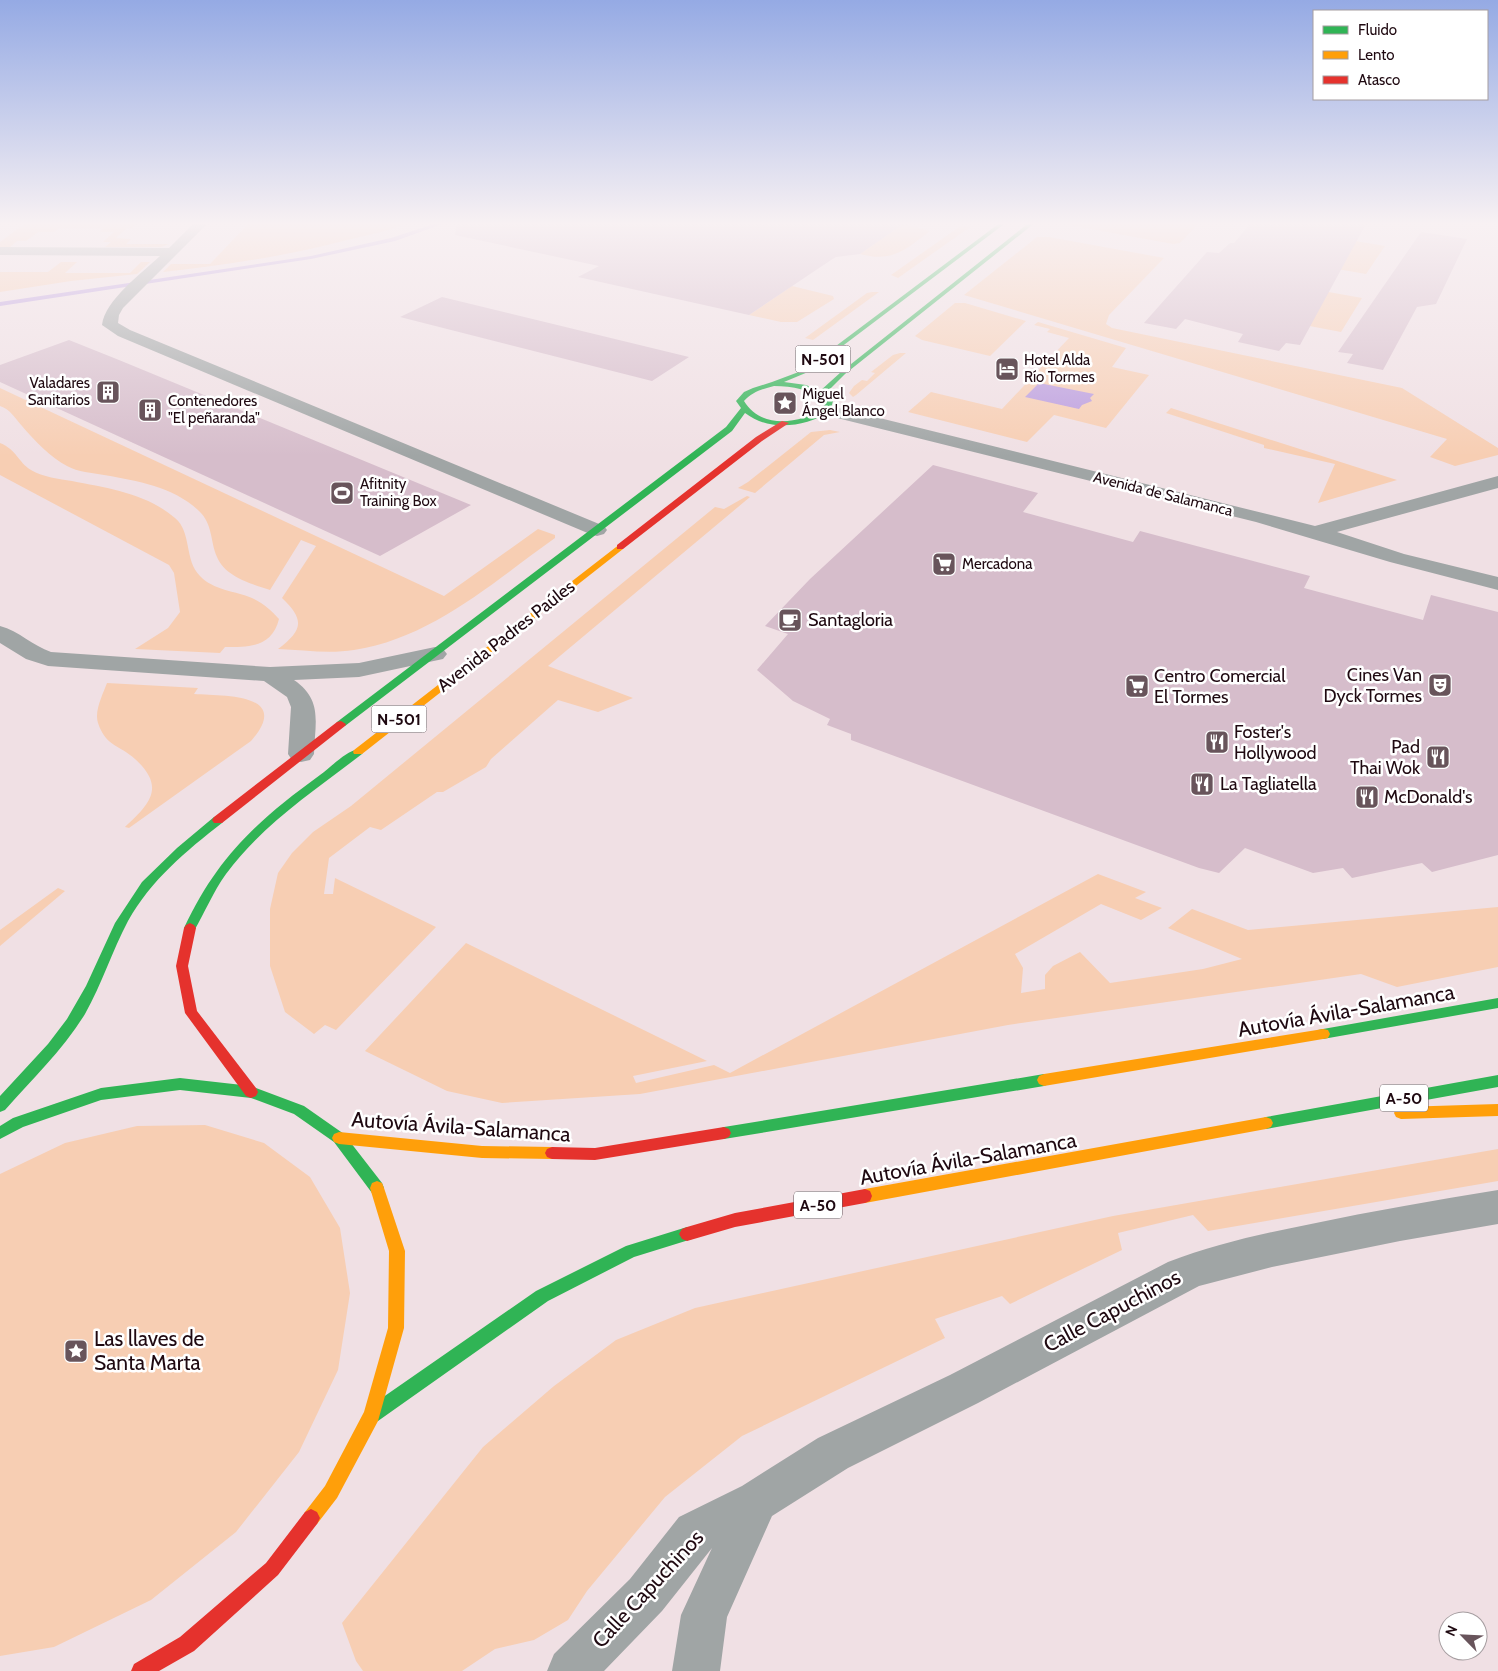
<svg xmlns="http://www.w3.org/2000/svg" width="1498" height="1671" viewBox="0 0 1498 1671" font-family="Cabin,sans-serif">
<style>
.green{fill:#f7ceb3}
.water{fill:#ba9cde}
.lines{fill:none;stroke-linecap:round;stroke-linejoin:round}
.stream{fill:#ba9cde;fill-rule:evenodd}
.building{fill:#d6bdcb}
.street{fill:#a0a5a5;fill-rule:evenodd}
.fast{fill:#30b455;fill-rule:evenodd}
.slow{fill:#ff9f0a;fill-rule:evenodd}
.jam{fill:#e5322d;fill-rule:evenodd}
.labels{text-anchor:middle;stroke-width:5;stroke-linejoin:round;paint-order:stroke}
.far-poi-label{font-size:15px;fill:#1f0911;stroke:#fff;text-anchor:start}
.far-street-label{font-size:15px;fill:#1f0911;stroke:#fff}
.shield{fill:#fff;stroke:#625358;stroke-width:1}
.shield-label{font-size:16px;font-weight:bold;fill:#1f0911}
.poi-label{font-size:18px;fill:#1f0911;stroke:#fff;text-anchor:start}
.street-label{font-size:18px;fill:#1f0911;stroke:#fff}
.near-street-label{font-size:21px;fill:#1f0911;stroke:#fff}
.near-poi-label{font-size:21px;fill:#1f0911;stroke:#fff;text-anchor:start}
</style>
<rect width="100%" height="100%" fill="#f0e0e4"/>
<path class="green" d="M 27,222 L 150,222 L 138,223 L 132,228 L 127,228 L 116,238 L 131,239 L 126,244 L 169,244 L 161,247 L 105,247 L 111,242 L 103,242 L 114,232 L 100,232 L 103,228 L 59,228 L 54,232 L 38,232 L 26,241 L 17,241 L 10,247 L 0,247 L 0,242 Z
M 250,222 L 410,222 C 390,231 368,235 347,240 C 287,256 225,265 163,272 L 171,264 L 210,264 Z
M 1066,222 L 1200,222 L 1180,243 L 1173,244 L 1064,224 Z
M 903,224 L 930,231 C 906,249 893,263 860,254 Z
M 959,227 L 970,227 L 898,278 L 891,275 Z
M 1290,230 L 1385,246 L 1366,274 L 1268,257 Z
M 1037,237 L 1049,237 L 1164,258 L 1109,315 L 1106,324 L 1112,328 L 1402,388 L 1498,448 L 1498,455 L 1455,466 L 1430,457 L 1447,439 L 964,295 Z
M 61,262 L 77,262 L 65,273 L 130,273 L 141,262 L 150,262 L 137,274 L 71,281 L 0,292 L 0,272 L 48,272 Z
M 1251,278 L 1362,298 L 1341,332 L 1225,310 Z
M 792,286 L 833,296 L 834,299 L 797,322 L 781,322 L 749,315 Z
M 872,292 L 879,292 L 813,340 L 805,338 L 867,293 Z
M 955,303 L 965,303 L 1026,321 L 990,356 L 922,340 L 915,336 Z
M 1038,322 L 1126,348 L 1112,367 L 1149,375 L 1106,428 L 1054,415 L 1027,442 L 908,412 L 931,392 L 1002,409 L 1069,338 L 1047,332 L 1050,329 L 1034,325 Z
M 900,353 L 906,353 L 856,395 L 853,397 L 849,393 L 854,386 L 862,380 L 867,381 L 875,373 L 871,372 L 893,355 Z
M 0,388 L 444,596 L 538,529 L 555,535 L 555,538 C 493,582 432,638 354,650 C 329,654 303,650 278,649 C 303,630 305,620 282,598 L 316,546 L 301,540 L 270,590 C 252,584 225,577 217,557 C 210,541 213,524 199,511 C 174,487 138,481 104,475 C 92,473 78,472 67,466 C 51,458 34,440 22,426 C 15,418 10,409 0,406 Z
M 1171,408 L 1397,480 L 1318,503 L 1335,464 L 1264,448 L 1264,445 L 1166,413 Z
M 830,430 L 840,432 L 824,435 L 755,493 L 738,488 L 748,482 L 811,432 Z
M 0,443 C 17,450 18,462 31,470 C 43,477 59,479 72,481 C 107,488 146,493 175,518 C 192,532 184,560 200,576 C 213,590 235,591 252,598 C 263,603 271,610 279,619 C 272,647 250,647 225,647 L 220,653 L 135,649 L 168,628 L 180,612 L 174,573 L 169,565 L 0,475 Z
M 747,496 L 750,497 L 548,666 L 633,698 L 598,712 L 558,700 L 491,759 L 486,767 L 443,792 L 437,792 L 381,830 L 370,827 L 329,858 L 324,894 L 333,894 L 335,878 L 436,927 L 336,1030 L 325,1025 L 314,1034 L 285,1012 L 270,966 L 270,909 L 278,873 L 292,853 L 313,832 L 351,806 L 715,507 L 724,509 Z
M 107,683 L 198,688 L 194,694 C 224,696 293,693 251,741 L 129,828 L 125,827 C 150,804 166,787 135,759 C 120,745 106,747 98,723 C 94,711 103,694 107,683 Z
M 1098,874 L 1146,892 L 1135,898 L 1162,908 L 1141,920 L 1101,904 L 1015,954 L 1023,968 L 1021,993 L 1045,989 L 1045,975 L 1053,966 L 1080,952 L 1110,983 L 1203,969 L 1242,959 L 1168,928 L 1192,909 L 1248,930 L 1498,907 L 1498,967 L 1397,987 L 1361,974 L 1008,1025 L 640,1094 L 502,1103 L 447,1091 L 365,1051 L 466,943 L 707,1061 L 633,1076 L 636,1083 L 714,1065 L 730,1073 Z
M 58,888 L 65,891 L 0,946 L 0,930 Z
M 205,1125 L 264,1143 L 310,1177 L 340,1228 L 350,1293 L 338,1370 L 299,1452 L 236,1532 L 151,1600 L 54,1647 L 0,1656 L 0,1174 L 65,1143 L 137,1126 Z
M 1498,1149 L 1498,1181 L 1208,1231 L 1193,1215 L 1118,1233 L 1122,1250 L 1010,1304 L 1002,1296 L 935,1319 L 945,1338 L 742,1436 L 665,1497 L 587,1591 L 568,1620 L 534,1640 L 495,1649 L 462,1671 L 363,1671 L 356,1661 L 342,1623 L 483,1447 L 554,1386 L 616,1340 L 695,1308 L 1113,1216 Z"/>
<path class="water" d="M 1039,383 L 1094,394 L 1090,398 L 1092,401 L 1082,405 L 1079,409 L 1025,397 Z"/>
<g class="lines">
<path class="stream" d="M 440,222 L 448,222 L 395,241 L 311,259 L 0,306 L 0,302 L 311,256 L 391,238 Z"/>
</g>
<path class="building" d="M 457,222 L 906,222 L 860,254 L 836,257 L 831,260 L 749,315 L 578,277 L 599,266 L 455,235 Z
M 1252,222 L 1367,222 L 1300,345 L 1286,343 L 1279,351 L 1238,342 L 1243,334 L 1185,319 L 1176,329 L 1144,323 L 1207,252 L 1219,253 L 1230,243 L 1234,243 Z
M 1421,232 L 1467,239 L 1436,304 L 1417,307 L 1383,370 L 1347,363 L 1353,354 L 1338,352 Z
M 442,297 L 512,314 L 689,357 L 652,381 L 400,317 Z
M 69,340 L 119,360 L 471,505 L 380,556 L 0,382 L 0,365 Z
M 933,465 L 1038,493 L 1023,512 L 1133,542 L 1140,531 L 1310,576 L 1304,588 L 1423,620 L 1431,595 L 1498,612 L 1498,855 L 1432,872 L 1422,863 L 1352,878 L 1343,868 L 1313,873 L 1245,848 L 1219,873 L 1199,868 L 851,740 L 851,734 L 827,725 L 830,719 L 793,701 L 757,670 L 788,634 L 765,626 L 810,579 Z"/>
<g class="lines">
<path class="street" d="M 195,222 L 209,222 L 123,308 L 119,315 L 118,323 L 130,330 L 604,526 L 607,530 L 604,534 L 597,536 L 590,534 L 118,336 L 102,325 C 105,300 142,273 160,256 L 0,255 L 0,247 L 169,248 Z
M 827,405 L 1315,526 L 1498,476 L 1498,488 L 1337,532 L 1404,554 L 1498,577 L 1498,590 L 1390,562 L 1256,522 L 821,414 L 818,410 L 821,406 Z
M 0,626 C 19,631 33,646 51,652 L 270,667 L 359,663 L 435,647 L 443,649 L 447,654 L 443,659 L 359,677 L 294,680 C 323,700 315,722 314,754 L 310,760 L 301,762 L 292,760 L 288,754 L 291,707 L 287,697 L 264,681 L 48,666 L 26,659 L 0,643 Z
M 1498,1190 L 1498,1224 L 1400,1241 L 1272,1267 L 1199,1286 L 978,1403 L 848,1468 L 772,1516 L 727,1617 L 720,1671 L 672,1671 L 681,1615 L 712,1548 L 662,1611 L 604,1671 L 547,1671 L 554,1654 L 630,1579 L 679,1517 L 742,1486 L 818,1438 L 950,1375 L 1168,1262 C 1215,1244 1261,1234 1311,1224 C 1373,1211 1435,1200 1498,1190 Z"/>
<path class="fast" d="M 1001,222 L 1007,222 L 808,372 L 784,382 L 806,385 L 820,391 L 841,372 L 1030,222 L 1036,222 L 845,374 L 825,394 L 833,401 L 830,412 C 804,427 770,432 745,413 L 732,431 L 345,726 L 337,726 L 336,724 L 337,722 L 726,427 L 741,408 L 736,401 L 744,392 L 753,388 L 772,382 L 804,370 ZM 774,386 C 793,386 810,389 825,402 L 824,409 C 798,424 761,429 744,401 C 752,392 762,389 774,386 Z
M 358,749 L 363,752 L 362,754 C 314,791 262,825 226,874 C 213,892 205,912 194,931 L 186,931 L 184,928 C 218,856 257,821 320,775 C 331,767 345,752 358,749 Z
M 218,816 L 224,820 L 222,823 C 186,851 151,880 128,921 C 112,951 102,984 85,1014 C 63,1050 32,1079 5,1110 L 0,1112 L 0,1096 L 48,1044 L 67,1019 L 86,986 L 115,923 L 142,882 L 177,848 L 214,817 Z
M 1498,998 L 1498,1008 L 1323,1039 L 1318,1038 L 1316,1034 L 1318,1030 L 1323,1029 Z
M 1044,1074 L 1049,1076 L 1051,1080 L 1049,1084 L 1044,1086 L 724,1139 L 719,1137 L 717,1133 L 719,1129 L 724,1127 Z
M 1498,1075 L 1498,1087 L 1266,1129 L 1261,1127 L 1259,1123 L 1261,1119 L 1266,1117 Z
M 180,1078 L 251,1086 L 304,1106 L 344,1134 L 382,1183 L 384,1188 L 382,1193 L 377,1195 L 372,1193 L 334,1142 L 294,1114 L 251,1098 L 180,1090 L 101,1100 L 23,1127 L 0,1139 L 0,1126 L 13,1118 L 101,1088 Z
M 687,1227 L 692,1229 L 695,1234 L 692,1239 L 634,1257 L 548,1301 L 378,1421 L 372,1423 L 366,1421 L 364,1415 L 366,1409 L 536,1291 L 626,1246 Z"/>
<path class="slow" d="M 620,544 L 623,545 L 623,549 L 362,754 L 354,754 L 353,752 L 354,750 Z
M 1323,1029 L 1328,1030 L 1330,1034 L 1328,1038 L 1323,1039 L 1044,1086 L 1039,1084 L 1037,1080 L 1039,1076 L 1044,1074 Z
M 1498,1104 L 1498,1116 L 1401,1119 L 1396,1117 L 1394,1113 L 1396,1109 L 1401,1107 Z
M 1266,1117 L 1271,1119 L 1273,1123 L 1271,1127 L 1266,1129 L 865,1203 L 860,1201 L 858,1196 L 860,1191 L 865,1189 Z
M 339,1132 L 482,1146 L 552,1147 L 557,1149 L 559,1153 L 557,1157 L 552,1159 L 482,1158 L 339,1144 L 334,1142 L 332,1138 L 334,1134 Z
M 377,1181 L 382,1183 L 384,1188 L 405,1251 L 404,1328 L 378,1421 L 337,1498 L 317,1524 L 311,1527 L 305,1524 L 302,1518 L 305,1512 L 325,1486 L 364,1412 L 388,1328 L 389,1251 L 370,1188 L 372,1183 Z"/>
<path class="jam" d="M 782,421 L 789,423 L 762,441 L 623,549 L 617,549 L 617,545 L 756,437 Z
M 341,721 L 346,724 L 345,726 L 222,823 L 214,823 L 212,820 L 214,817 L 337,722 Z
M 190,923 L 194,925 L 196,928 L 188,966 L 197,1011 L 256,1088 L 258,1092 L 256,1096 L 251,1098 L 246,1096 L 185,1013 L 176,966 L 184,928 L 186,925 Z
M 724,1127 L 729,1129 L 731,1133 L 729,1137 L 724,1139 L 595,1160 L 552,1159 L 547,1157 L 545,1153 L 547,1149 L 552,1147 L 595,1148 Z
M 865,1189 L 870,1191 L 872,1196 L 870,1201 L 865,1203 L 735,1227 L 687,1241 L 682,1239 L 679,1234 L 682,1229 L 687,1227 L 735,1213 Z
M 311,1509 L 317,1512 L 320,1518 L 317,1524 L 278,1575 L 194,1651 L 159,1671 L 131,1671 L 134,1664 L 180,1637 L 266,1563 L 305,1512 Z"/>
</g>
<linearGradient id="sky" x2="0" y2="1"><stop stop-color="#95aae4"/><stop offset="0.49" stop-color="#f8f1f3"/><stop offset="1" stop-color="#f8f1f3" stop-opacity="0"/></linearGradient>
<rect width="1498" height="456" fill="url(#sky)"/>
<defs>
<g id="hotel-square" transform="scale(1.25)"><rect x="-9" y="-9" width="18" height="18" rx="4" fill="#68545b" stroke="#fff"/><path d="M-6-4.5h1.5V1H6V5H4.5V3h-9V5H-6ZM-4 0a1.8 1.8 0 1 1 3.6 0ZM.5 0V-2.5h3Q6-2.5 6 0Z" fill="#fff"/></g>
<g id="building-square" transform="scale(1.25)"><rect x="-9" y="-9" width="18" height="18" rx="4" fill="#68545b" stroke="#fff"/><path d="M-4-6H4V6H1V3H-1V6H-4ZM-2.5-4.3h1.7v1.8h-1.7ZM.8-4.3h1.7v1.8H.8ZM-2.5-1h1.7V.8h-1.7ZM.8-1h1.7V.8H.8Z" fill="#fff"/></g>
<g id="sight-square" transform="scale(1.25)"><rect x="-9" y="-9" width="18" height="18" rx="4" fill="#68545b" stroke="#fff"/><path d="M0-6L1.8-2.2L6-1.7L2.9 1.2L3.7 5.4L0 3.3L-3.7 5.4L-2.9 1.2L-6-1.7L-1.8-2.2Z" fill="#fff"/></g>
<g id="stadium-square" transform="scale(1.25)"><rect x="-9" y="-9" width="18" height="18" rx="4" fill="#68545b" stroke="#fff"/><path d="M0-5a6.5 5 0 1 0 0 10a6.5 5 0 1 0 0-10ZM-3.5-1.8h7v3.6h-7Z" fill="#fff"/></g>
<g id="supermarket-square" transform="scale(1.25)"><rect x="-9" y="-9" width="18" height="18" rx="4" fill="#68545b" stroke="#fff"/><path d="M-6-5.5h2.5l.6 2H6L4.5 2H-2.5L-4.4-4H-6ZM-1.5 3.2a1.3 1.3 0 1 0 .1 0ZM3 3.2a1.3 1.3 0 1 0 .1 0Z" fill="#fff"/></g>
<g id="cafe-square" transform="scale(1.25)"><rect x="-9" y="-9" width="18" height="18" rx="4" fill="#68545b" stroke="#fff"/><path d="M-5.5-4.5H6V0H3Q3 3.5 0 3.5H-2.5Q-5.5 3.5-5.5 0ZM3-3.2v2h1.7v-2ZM-6 4.5H4V6H-6Z" fill="#fff"/></g>
<g id="theatre-square" transform="scale(1.25)"><rect x="-9" y="-9" width="18" height="18" rx="4" fill="#68545b" stroke="#fff"/><path d="M-5-5.5Q0-4 5-5.5V0Q5 5 0 6Q-5 5-5 0ZM-3.3-2.5H-1v1.5H-3.3ZM1-2.5H3.3v1.5H1ZM-2.8 1Q0 5.5 2.8 1Z" fill="#fff"/></g>
<g id="restaurant-square" transform="scale(1.25)"><rect x="-9" y="-9" width="18" height="18" rx="4" fill="#68545b" stroke="#fff"/><path d="M-5-6h1v4h1v-4h1v4h1v-4h1v5L-1.5 .5V6h-2V.5L-5-1ZM5-6V6H3V1.5H1.5Q1.5-4 5-6Z" fill="#fff"/></g>
</defs>
<g fill-rule="evenodd">
<use href="#hotel-square" x="1007" y="369"/>
<use href="#building-square" x="108" y="392"/>
<use href="#sight-square" x="785" y="403"/>
<use href="#building-square" x="150" y="410"/>
<use href="#stadium-square" x="342" y="493"/>
<use href="#supermarket-square" x="944" y="564"/>
<use href="#cafe-square" x="790" y="620"/>
<use href="#theatre-square" x="1440" y="685"/>
<use href="#supermarket-square" x="1137" y="686"/>
<use href="#restaurant-square" x="1217" y="742"/>
<use href="#restaurant-square" x="1438" y="757"/>
<use href="#restaurant-square" x="1202" y="784"/>
<use href="#restaurant-square" x="1367" y="797"/>
<use href="#sight-square" x="76" y="1351"/>
</g>
<g class="labels">
<g class="far-poi-label">
<text x="1024" y="365">Hotel Alda<tspan x="1024" dy="17">Río Tormes</tspan></text>
<text x="90" y="388" text-anchor="end">Valadares<tspan x="90" dy="17">Sanitarios</tspan></text>
<text x="802" y="399">Miguel<tspan x="802" dy="17">Ángel Blanco</tspan></text>
<text x="168" y="406">Contenedores<tspan x="168" dy="17">"El peñaranda"</tspan></text>
<text x="360" y="489">Afitnity<tspan x="360" dy="17">Training Box</tspan></text>
<text x="962" y="569">Mercadona</text>
</g>
<g class="far-street-label">
<text transform="translate(1163 494) rotate(14)" y="5">Avenida de Salamanca</text>
</g>
<g class="shield">
<rect x="795.5" y="345.5" width="55" height="27" rx="4"/>
<rect x="371.5" y="705.5" width="55" height="27" rx="4"/>
<rect x="1380" y="1084.5" width="48" height="27" rx="4"/>
<rect x="794" y="1191.5" width="48" height="27" rx="4"/>
</g>
<g class="shield-label">
<text x="823" y="365">N-501</text>
<text x="399" y="725">N-501</text>
<text x="1404" y="1104">A-50</text>
<text x="818" y="1211">A-50</text>
</g>
<g class="poi-label">
<text x="808" y="626">Santagloria</text>
<text x="1422" y="681" text-anchor="end">Cines Van<tspan x="1422" dy="21">Dyck Tormes</tspan></text>
<text x="1154" y="682">Centro Comercial<tspan x="1154" dy="21">El Tormes</tspan></text>
<text x="1234" y="738">Foster's<tspan x="1234" dy="21">Hollywood</tspan></text>
<text x="1420" y="753" text-anchor="end">Pad<tspan x="1420" dy="21">Thai Wok</tspan></text>
<text x="1220" y="790">La Tagliatella</text>
<text x="1384" y="803">McDonald's</text>
</g>
<g class="street-label">
<text transform="translate(506 636) rotate(-38)" y="6">Avenida Padres Paúles</text>
</g>
<g class="near-street-label">
<text transform="translate(1346 1011) rotate(-10)" y="7">Autovía Ávila-Salamanca</text>
<text transform="translate(461 1127) rotate(4)" y="7">Autovía Ávila-Salamanca</text>
<text transform="translate(968 1159) rotate(-10)" y="7">Autovía Ávila-Salamanca</text>
<text transform="translate(1112 1311) rotate(-28)" y="7">Calle Capuchinos</text>
<text transform="translate(648 1589) rotate(-47)" y="7">Calle Capuchinos</text>
</g>
<g class="near-poi-label">
<text x="94" y="1346">Las llaves de<tspan x="94" dy="24">Santa Marta</tspan></text>
</g>
</g>
<rect x="1313" y="10" width="175" height="90" fill="#ffffff" stroke="#a59da0"/>
<rect x="1323" y="26" width="25" height="8" fill="#30b455" stroke="#a59da0"/>
<text x="1358" y="35" font-size="15" fill="#1f0911">Fluido</text>
<rect x="1323" y="51" width="25" height="8" fill="#ff9f0a" stroke="#a59da0"/>
<text x="1358" y="60" font-size="15" fill="#1f0911">Lento</text>
<rect x="1323" y="76" width="25" height="8" fill="#e5322d" stroke="#a59da0"/>
<text x="1358" y="85" font-size="15" fill="#1f0911">Atasco</text>
<g transform="translate(1463 1636) rotate(294)"><circle r="24" fill="#ffffff" stroke="#a59da0"/>
<path d="M0-4L9 19L0 12L-9 19Z" fill="#68545b"/>
<text y="-8" font-size="14" font-weight="bold" text-anchor="middle" fill="#1f0911">N</text>
</g>
</svg>
